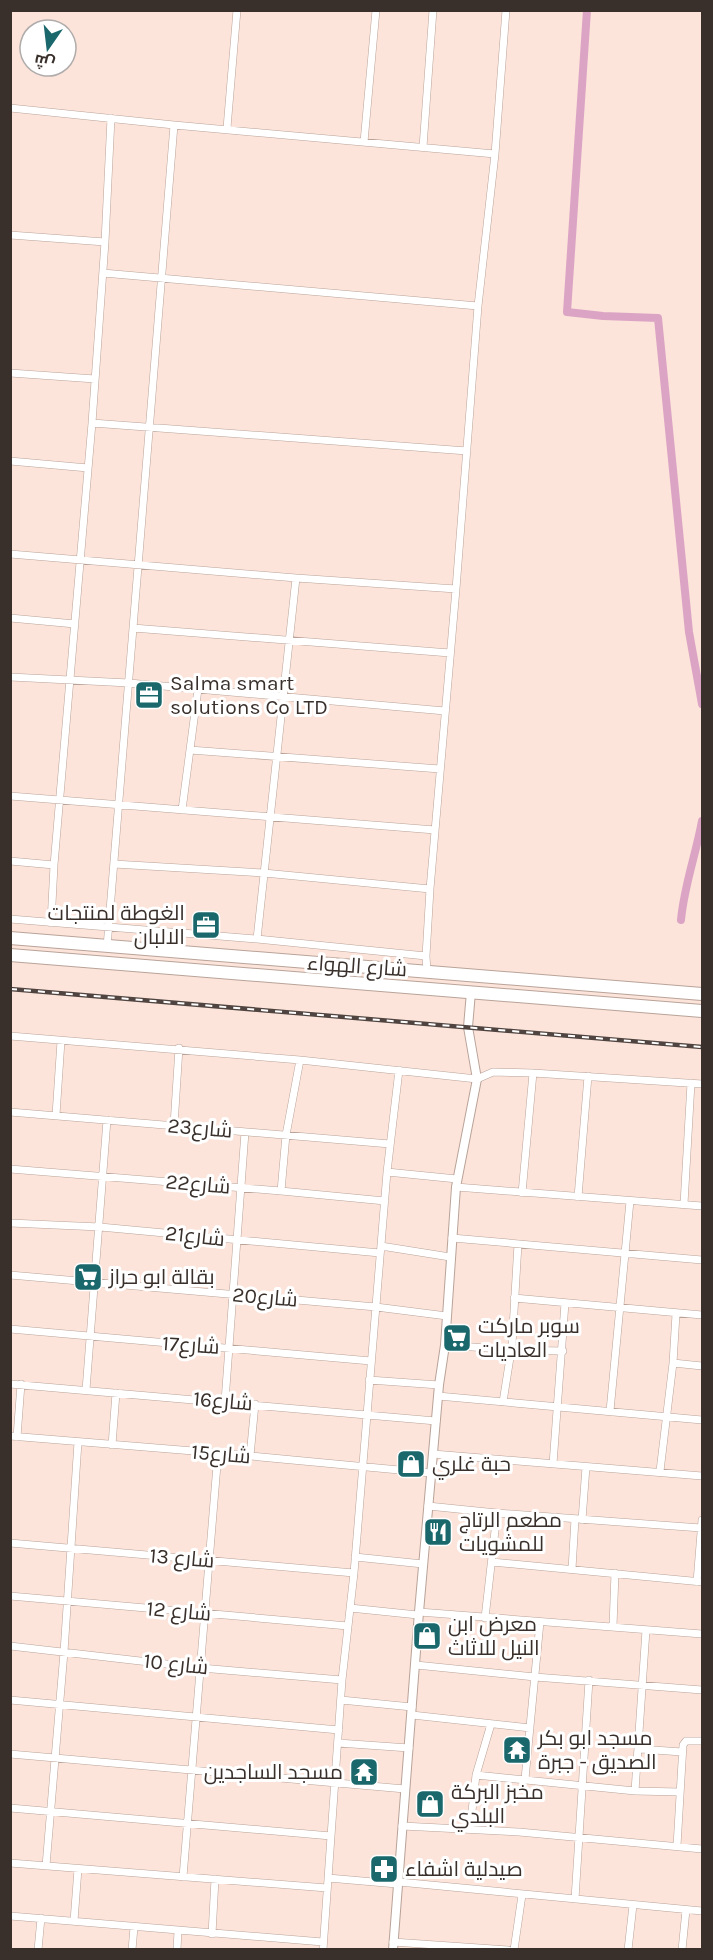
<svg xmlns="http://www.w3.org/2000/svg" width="713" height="1960" viewBox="0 0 713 1960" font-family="Karla,Cairo,sans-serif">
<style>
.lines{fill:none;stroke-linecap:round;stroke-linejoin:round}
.canal{stroke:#dca4c4;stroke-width:8}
.minor-casing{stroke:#b9a399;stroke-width:8}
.tertiary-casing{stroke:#b9a399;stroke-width:10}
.trunk-casing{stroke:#b9a399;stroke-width:14}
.minor{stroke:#fff;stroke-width:7}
.tertiary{stroke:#fff;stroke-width:8}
.trunk{stroke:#fff;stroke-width:12}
.rail-casing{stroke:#4f4440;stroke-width:4.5}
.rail{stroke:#fff;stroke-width:2;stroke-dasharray:7;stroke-linecap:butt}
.labels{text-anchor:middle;stroke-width:6;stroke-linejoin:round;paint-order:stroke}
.poi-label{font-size:21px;fill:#39302c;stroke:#fff;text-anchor:start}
.street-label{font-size:21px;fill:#39302c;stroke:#fff}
</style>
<rect width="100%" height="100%" fill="#fce4da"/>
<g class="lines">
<path class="canal" d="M 587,10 L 567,312 L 603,316 L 658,318 L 689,632 L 702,704
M 681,920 C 684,886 696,854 702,821"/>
<g class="minor-casing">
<path id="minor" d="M 10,108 L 174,125 L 495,154
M 227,128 L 237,10
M 364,142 L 376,10
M 423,147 L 433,10
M 10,235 L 105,242
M 103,273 L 478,306
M 10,373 L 95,379
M 92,423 L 467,451
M 10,461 L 88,468
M 10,554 L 296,578 L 456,589
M 10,618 L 75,624
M 133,628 L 450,653
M 10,677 L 129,683 L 445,711
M 190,750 L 440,769
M 10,796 L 435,830
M 182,810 L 198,689
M 10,861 L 54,865
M 114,864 L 264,873 L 430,889
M 10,919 L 257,939 L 426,956
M 51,923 L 54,865 L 92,423 L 105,242 L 111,118
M 257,939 L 296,578
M 107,947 L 174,125
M 427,971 L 426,956 L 430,889 L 456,589 L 478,306 L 495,154 L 506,10
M 10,1036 L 300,1060 L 477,1079 L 493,1072 L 533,1073 L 702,1084
M 10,1112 L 390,1144
M 56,1115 L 61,1041
M 174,1125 L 179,1048
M 10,1169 L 281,1191 L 385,1201
M 387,1172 L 457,1179
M 456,1187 L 702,1206
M 281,1191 L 286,1135 L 300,1060
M 522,1193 L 533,1073
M 578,1197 L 588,1076
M 684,1204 L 691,1083
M 10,1223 L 100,1227 L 380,1253
M 452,1238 L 702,1260
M 381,1246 L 450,1257
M 10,1275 L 376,1307 L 447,1316
M 514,1298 L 702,1315
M 10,1329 L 371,1361
M 445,1345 L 513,1350 L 563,1351
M 673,1363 L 702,1366
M 369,1380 L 439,1385
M 10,1384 L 436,1421
M 86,1390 L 107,1120
M 438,1396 L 702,1420
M 225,1401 L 245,1132
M 503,1402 L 512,1345 L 518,1244
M 610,1411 L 630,1201
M 10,1436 L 218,1453 L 431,1473
M 17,1437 L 21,1384
M 112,1445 L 116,1393
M 433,1454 L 702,1476
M 250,1456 L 255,1404
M 553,1464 L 565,1303
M 660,1471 L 673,1363 L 676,1314
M 428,1506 L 497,1513 L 701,1528
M 582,1520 L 586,1467
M 10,1543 L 354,1573
M 355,1557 L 423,1564
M 492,1562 L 702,1582
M 572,1569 L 575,1519
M 697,1582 L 702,1520
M 10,1596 L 348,1626
M 350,1608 L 418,1615
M 419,1612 L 702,1634
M 485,1618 L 497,1513
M 613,1626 L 615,1573
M 10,1646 L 201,1668 L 342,1680
M 416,1665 L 535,1677 L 702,1690
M 10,1700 L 339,1730
M 341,1700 L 412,1707
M 412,1715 L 530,1728
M 338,1743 L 409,1748
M 640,1749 L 682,1752
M 10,1754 L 405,1789
M 476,1775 L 635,1791 L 680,1792
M 525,1779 L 540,1622
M 635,1791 L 646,1630
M 10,1808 L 331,1836
M 402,1826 L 519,1832 L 702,1849
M 470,1829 L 476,1775 L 491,1724
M 677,1846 L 683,1745 L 686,1741 L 702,1741
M 10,1863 L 327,1888
M 46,1866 L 64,1652 L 78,1442
M 183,1877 L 218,1453
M 328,1878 L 397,1884
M 399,1882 L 702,1911
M 575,1899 L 589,1680
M 10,1916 L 323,1942
M 74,1921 L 78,1869
M 212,1934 L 215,1879
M 393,1942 L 508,1950
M 38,1950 L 41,1918
M 132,1950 L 134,1927
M 177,1950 L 178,1931
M 323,1950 L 342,1680 L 354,1573 L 387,1172 L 399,1070
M 514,1950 L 522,1895
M 628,1950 L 633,1905
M 682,1950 L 686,1910"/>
</g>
<g class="tertiary-casing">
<path id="tertiary" d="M 393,1950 L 419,1612 L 439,1385 L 445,1345 L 456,1187 L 477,1079 L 468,1027 L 471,992"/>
</g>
<g class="trunk-casing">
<path id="trunk" d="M 10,938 L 702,994
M 10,955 L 702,1011"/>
</g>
<use href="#minor" class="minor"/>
<use href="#tertiary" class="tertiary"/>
<use href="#trunk" class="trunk"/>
<g class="rail-casing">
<path id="rail" d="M 10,989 L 702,1047"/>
</g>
<use href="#rail" class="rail"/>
</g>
<defs>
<g id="office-square" transform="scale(1.5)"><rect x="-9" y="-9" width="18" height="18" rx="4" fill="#1b686c" stroke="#fff"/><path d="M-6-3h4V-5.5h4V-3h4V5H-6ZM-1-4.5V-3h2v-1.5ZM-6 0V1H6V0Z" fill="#fff"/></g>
<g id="supermarket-square" transform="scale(1.5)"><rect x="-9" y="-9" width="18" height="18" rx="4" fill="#1b686c" stroke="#fff"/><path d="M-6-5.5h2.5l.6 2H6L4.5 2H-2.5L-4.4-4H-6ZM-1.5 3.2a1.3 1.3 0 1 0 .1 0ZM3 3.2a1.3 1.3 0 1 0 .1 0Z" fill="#fff"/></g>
<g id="shop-square" transform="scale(1.5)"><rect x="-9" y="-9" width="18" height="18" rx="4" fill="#1b686c" stroke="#fff"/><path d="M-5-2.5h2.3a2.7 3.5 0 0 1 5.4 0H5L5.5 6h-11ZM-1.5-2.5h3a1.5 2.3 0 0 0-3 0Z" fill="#fff"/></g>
<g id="restaurant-square" transform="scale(1.5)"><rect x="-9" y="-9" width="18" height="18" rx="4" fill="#1b686c" stroke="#fff"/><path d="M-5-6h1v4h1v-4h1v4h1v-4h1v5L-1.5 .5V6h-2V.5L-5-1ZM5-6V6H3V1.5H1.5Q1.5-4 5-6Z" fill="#fff"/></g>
<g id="temple-square" transform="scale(1.5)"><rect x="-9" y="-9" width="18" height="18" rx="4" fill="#1b686c" stroke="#fff"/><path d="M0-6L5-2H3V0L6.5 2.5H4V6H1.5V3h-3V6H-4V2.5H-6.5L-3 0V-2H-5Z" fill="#fff"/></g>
<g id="pharmacy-square" transform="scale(1.5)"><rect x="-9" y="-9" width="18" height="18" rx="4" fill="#1b686c" stroke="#fff"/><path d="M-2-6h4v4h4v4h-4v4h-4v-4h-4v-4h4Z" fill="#fff"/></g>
</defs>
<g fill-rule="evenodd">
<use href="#office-square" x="149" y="695"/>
<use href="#office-square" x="206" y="925"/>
<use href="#supermarket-square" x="88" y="1277"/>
<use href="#supermarket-square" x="457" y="1338"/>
<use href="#shop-square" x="411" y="1464"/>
<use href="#restaurant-square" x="438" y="1532"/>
<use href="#shop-square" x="427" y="1636"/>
<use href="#temple-square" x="517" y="1750"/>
<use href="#temple-square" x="364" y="1772"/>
<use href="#shop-square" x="430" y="1804"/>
<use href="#pharmacy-square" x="384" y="1869"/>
</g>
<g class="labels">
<g class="poi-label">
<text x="170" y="690">Salma smart<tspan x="170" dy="24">solutions Co LTD</tspan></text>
<text x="185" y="920" text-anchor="end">الغوطة لمنتجات<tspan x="185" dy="24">الالبان</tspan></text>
<text x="109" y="1284">بقالة ابو حراز</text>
<text x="478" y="1333">سوبر ماركت<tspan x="478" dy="24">العاديات</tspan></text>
<text x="432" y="1471">حبة غلري</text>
<text x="459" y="1527">مطعم الرتاج<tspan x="459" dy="24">للمشويات</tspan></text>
<text x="448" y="1631">معرض ابن<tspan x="448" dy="24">النيل للاثاث</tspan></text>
<text x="538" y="1745">مسجد ابو بكر<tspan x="538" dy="24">الصديق - جبرة</tspan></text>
<text x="343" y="1779" text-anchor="end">مسجد الساجدين</text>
<text x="451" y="1799">مخبز البركة<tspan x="451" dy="24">البلدي</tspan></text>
<text x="405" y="1876">صيدلية اشفاء</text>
</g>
<g class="street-label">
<text transform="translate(357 966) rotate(4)" y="7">شارع الهواء</text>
<text transform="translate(200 1128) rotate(5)" y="7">شارع23</text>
<text transform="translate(198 1184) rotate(5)" y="7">شارع22</text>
<text transform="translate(195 1236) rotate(6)" y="7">شارع21</text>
<text transform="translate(265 1297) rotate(5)" y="7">شارع20</text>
<text transform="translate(191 1345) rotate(4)" y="7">شارع17</text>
<text transform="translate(223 1401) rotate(5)" y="7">شارع16</text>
<text transform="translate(221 1454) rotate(5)" y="7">شارع15</text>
<text transform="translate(182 1558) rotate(5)" y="7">شارع 13</text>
<text transform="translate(179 1611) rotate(5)" y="7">شارع 12</text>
<text transform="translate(176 1664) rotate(6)" y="7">شارع 10</text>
</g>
</g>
<rect width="713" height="1960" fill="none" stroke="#39302c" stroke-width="24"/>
<g transform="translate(48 48) rotate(194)"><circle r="28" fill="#ffffff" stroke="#b0acab" stroke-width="1.5"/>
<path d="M0-4.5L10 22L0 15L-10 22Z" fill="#1b686c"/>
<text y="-9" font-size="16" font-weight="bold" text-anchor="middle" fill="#39302c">ش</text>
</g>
</svg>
